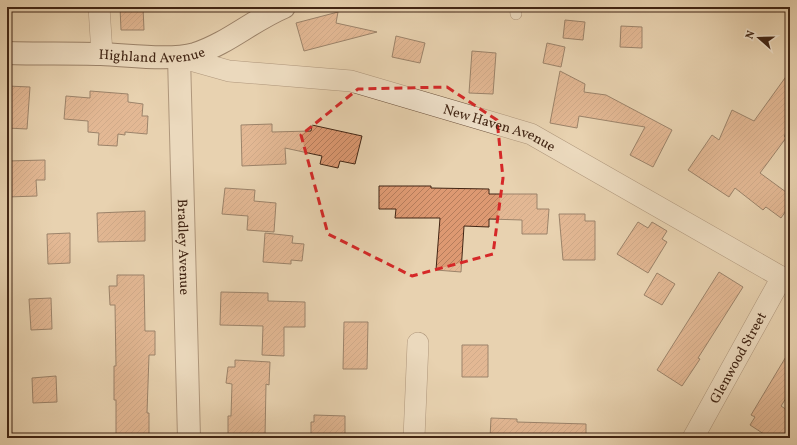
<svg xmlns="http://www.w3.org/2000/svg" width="797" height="445" viewBox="0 0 797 445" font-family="Vollkorn,serif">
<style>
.building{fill:url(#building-hatch);stroke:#412514}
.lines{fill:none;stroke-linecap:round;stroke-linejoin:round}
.service-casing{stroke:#6b503b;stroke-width:12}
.minor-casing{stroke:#6b503b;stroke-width:22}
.tertiary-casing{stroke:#6b503b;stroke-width:24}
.secondary-casing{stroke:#412514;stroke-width:24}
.service{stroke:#f0e2cc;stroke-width:11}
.minor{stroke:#f0e2cc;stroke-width:21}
.tertiary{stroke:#f0e2cc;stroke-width:22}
.secondary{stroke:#f0e2cc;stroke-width:22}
.marked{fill:none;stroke:#d62828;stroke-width:3;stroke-dasharray:8 5;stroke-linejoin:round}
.labels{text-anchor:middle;stroke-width:3.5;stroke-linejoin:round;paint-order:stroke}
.street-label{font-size:14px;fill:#412514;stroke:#f0e2cc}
</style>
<defs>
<pattern id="building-hatch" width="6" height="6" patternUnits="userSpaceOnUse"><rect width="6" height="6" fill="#dd9972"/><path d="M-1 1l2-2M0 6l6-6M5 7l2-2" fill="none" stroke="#b57d5c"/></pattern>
</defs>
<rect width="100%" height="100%" fill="#e8d2b0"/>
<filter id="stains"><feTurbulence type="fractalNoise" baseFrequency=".005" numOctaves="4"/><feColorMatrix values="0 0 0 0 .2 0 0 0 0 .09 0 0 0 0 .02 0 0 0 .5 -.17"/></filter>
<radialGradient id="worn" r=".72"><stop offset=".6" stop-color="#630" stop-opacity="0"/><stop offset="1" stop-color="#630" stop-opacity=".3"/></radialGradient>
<path class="building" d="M 120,7 L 143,7 L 144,30 L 121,30 Z
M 338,12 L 336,23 L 377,32 L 304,51 L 296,23 Z
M 565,20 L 585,22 L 583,40 L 563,38 Z
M 621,26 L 642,27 L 642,48 L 620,47 Z
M 396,36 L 425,43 L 420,63 L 392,57 Z
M 547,43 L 565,47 L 561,67 L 543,63 Z
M 472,51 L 496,53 L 493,94 L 469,93 Z
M 560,71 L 585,84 L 584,92 L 606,95 L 672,130 L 653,167 L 630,155 L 645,127 L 579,116 L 577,128 L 550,123 Z
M 790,71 L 790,128 L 784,136 L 786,138 L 760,173 L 790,195 L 790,205 L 781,218 L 766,207 L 763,210 L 735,188 L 729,197 L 688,170 L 712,135 L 719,140 L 732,110 L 754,121 Z
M 7,86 L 30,87 L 27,129 L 7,128 Z
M 90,91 L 128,94 L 128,102 L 143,104 L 142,116 L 148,116 L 147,134 L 125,132 L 125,135 L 118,134 L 117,146 L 98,145 L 99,133 L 88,132 L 88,121 L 64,119 L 66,96 L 90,98 Z
M 272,124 L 272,132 L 311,131 L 312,125 L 362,136 L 355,164 L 340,161 L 338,168 L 320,164 L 322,156 L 285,148 L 286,164 L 242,166 L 241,125 Z
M 45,160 L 45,180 L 36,180 L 37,196 L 7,197 L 7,161 Z
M 379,186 L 431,186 L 431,188 L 489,189 L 489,194 L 537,194 L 537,209 L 549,209 L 547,234 L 522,234 L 522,220 L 489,219 L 489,227 L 464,226 L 461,272 L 436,270 L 440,218 L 395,218 L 396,209 L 379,209 Z
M 225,188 L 255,190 L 254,201 L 276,203 L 274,232 L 247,230 L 248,216 L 222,214 Z
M 145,211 L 145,241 L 98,242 L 97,213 Z
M 559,214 L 585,214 L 585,221 L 595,221 L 595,260 L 563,260 Z
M 638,222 L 648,228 L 652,222 L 667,231 L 662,239 L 667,242 L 648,273 L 617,254 Z
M 70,233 L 70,263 L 48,264 L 47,234 Z
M 265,233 L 293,236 L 292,243 L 304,244 L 302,261 L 291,260 L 291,264 L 263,262 Z
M 719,272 L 743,287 L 698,358 L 700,359 L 682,386 L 657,370 Z
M 657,273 L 675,284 L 662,305 L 644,295 Z
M 117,275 L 144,275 L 145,331 L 155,331 L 155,355 L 149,355 L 147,413 L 149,413 L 149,438 L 116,438 L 116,400 L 114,400 L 114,366 L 116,366 L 115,305 L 110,305 L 109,286 L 117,286 Z
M 221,292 L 268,293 L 268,301 L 305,302 L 305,327 L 284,327 L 284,356 L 262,355 L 263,326 L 220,325 Z
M 51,298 L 52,329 L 31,330 L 29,299 Z
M 344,322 L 368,322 L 367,369 L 343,369 Z
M 462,345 L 488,345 L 488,377 L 462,377 Z
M 790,350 L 790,392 L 781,406 L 790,412 L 790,438 L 770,438 L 750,425 L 755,417 L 751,415 Z
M 235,360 L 270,362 L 269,385 L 266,384 L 265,437 L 228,437 L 228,416 L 231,416 L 232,384 L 226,383 L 228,367 L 235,367 Z
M 56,376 L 57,402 L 33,403 L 32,378 Z
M 314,415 L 345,416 L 345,438 L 311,438 L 311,422 L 314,422 Z
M 491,418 L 517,419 L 517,422 L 586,424 L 586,438 L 490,438 Z"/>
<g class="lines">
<g class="service-casing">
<path id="service" d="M 515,7 L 516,14"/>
</g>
<g class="minor-casing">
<g id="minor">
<path d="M 99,7 L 102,54"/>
<path id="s1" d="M 179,57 L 229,71 L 351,81 L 531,134 L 790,282"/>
<path d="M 414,438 L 418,343"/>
<path id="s2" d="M 693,438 L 782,277"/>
</g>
</g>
<g class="tertiary-casing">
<g id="tertiary">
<path id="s3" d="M 179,57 L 189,438"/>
</g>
</g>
<g class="secondary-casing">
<g id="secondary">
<path id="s4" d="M 7,53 C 38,54 70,53 101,54 C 129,55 170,61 195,54 C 227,44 253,20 284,7"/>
</g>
</g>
<use href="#service" class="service"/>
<use href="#minor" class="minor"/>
<use href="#tertiary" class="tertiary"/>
<use href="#secondary" class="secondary"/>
</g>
<path d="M0 0H797V445H0ZM 447,87 L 497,120 L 503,178 L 493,254 L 412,276 L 328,234 L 301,135 L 358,89 Z" fill="#e8d2b0" fill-opacity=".55" fill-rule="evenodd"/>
<path class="marked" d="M 447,87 L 497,120 L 503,178 L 493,254 L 412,276 L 328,234 L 301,135 L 358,89 Z"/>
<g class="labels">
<g class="street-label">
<text dy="5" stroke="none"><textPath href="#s4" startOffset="145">Highland Avenue</textPath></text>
<text dy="5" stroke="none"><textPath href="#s1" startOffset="330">New Haven Avenue</textPath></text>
<text dy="5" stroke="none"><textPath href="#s3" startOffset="190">Bradley Avenue</textPath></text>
<text dy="5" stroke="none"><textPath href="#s2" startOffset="92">Glenwood Street</textPath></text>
</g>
</g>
<rect width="797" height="445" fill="none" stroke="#e8d2b0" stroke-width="24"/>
<rect x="8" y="8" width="781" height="429" fill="none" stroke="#412514" stroke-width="2"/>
<rect x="12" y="12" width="773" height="421" fill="none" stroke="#412514"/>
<g transform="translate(759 38) rotate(290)" stroke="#f0e2cc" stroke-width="3" paint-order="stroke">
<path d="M0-3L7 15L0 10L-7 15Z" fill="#412514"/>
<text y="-6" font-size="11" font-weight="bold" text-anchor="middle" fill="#412514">N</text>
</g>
<rect width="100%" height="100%" filter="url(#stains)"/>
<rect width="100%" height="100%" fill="url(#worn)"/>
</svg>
